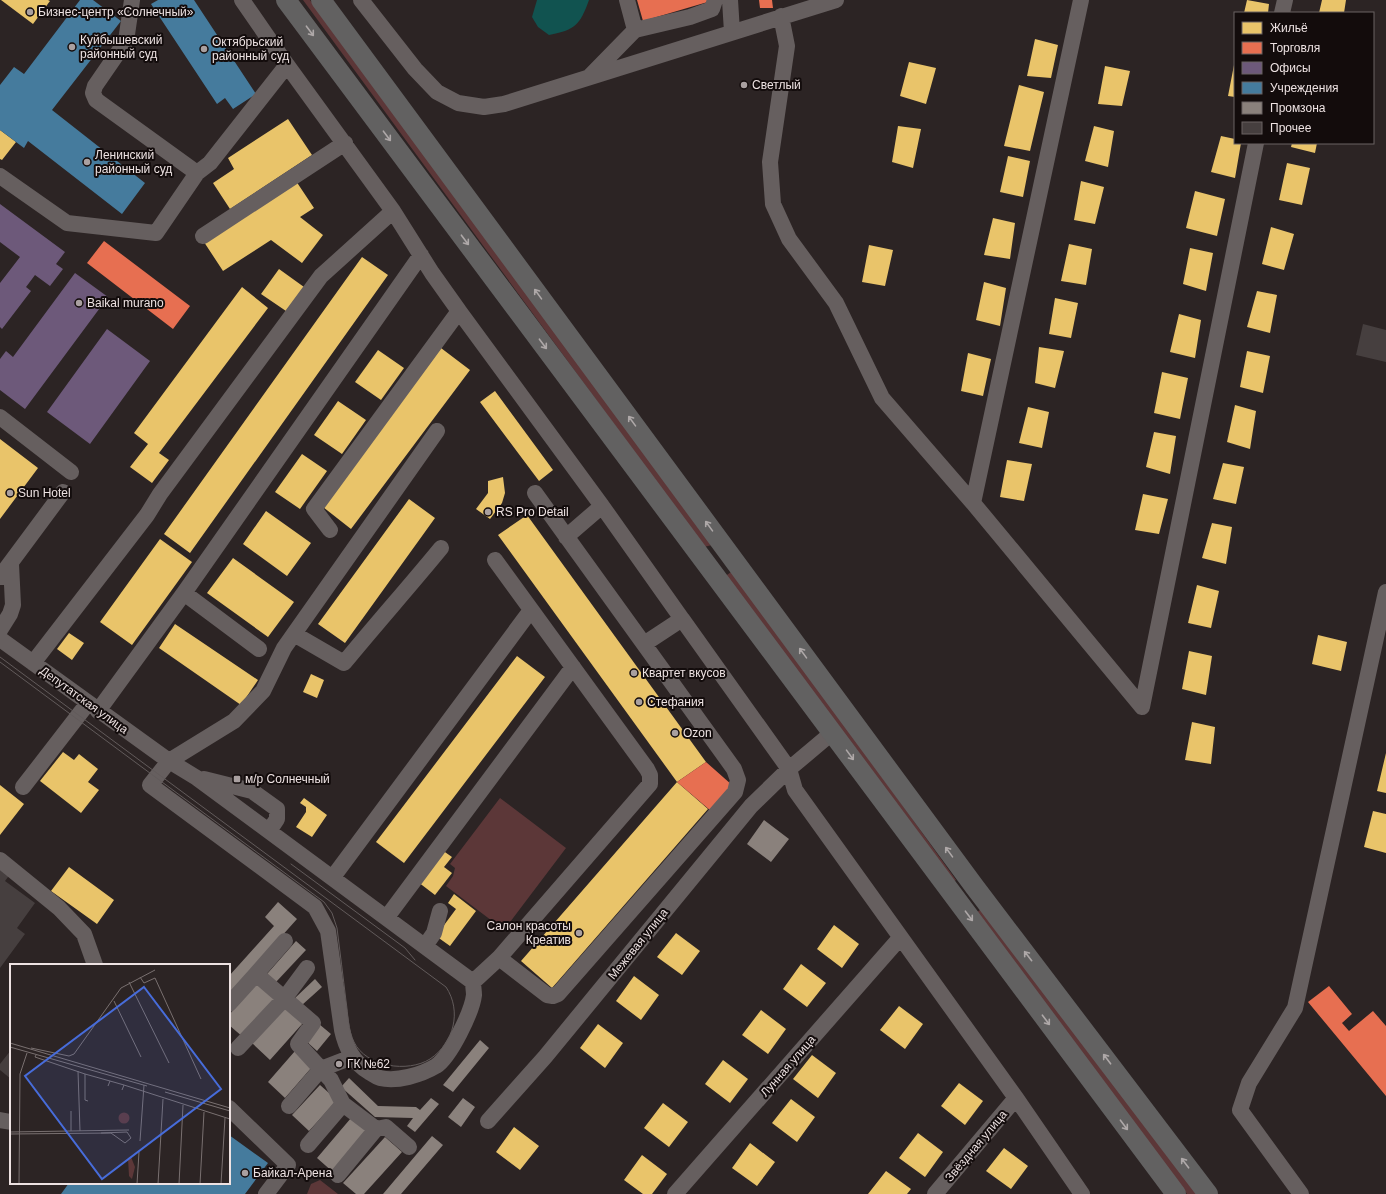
<svg xmlns="http://www.w3.org/2000/svg" width="1386" height="1194" viewBox="0 0 1386 1194" font-family="Arial,sans-serif">
<style>
.green{fill:#5c3738}
.water{fill:#115350}
.homes{fill:#e9c46a}
.shops{fill:#e76f51}
.offices{fill:#6d597a}
.public{fill:#457b9d}
.industry{fill:#8a817c}
.building{fill:#463f3f}
.lines{fill:none;stroke-linecap:round;stroke-linejoin:round}
.minor{stroke:#665f5f;stroke-width:16}
.major{stroke:#626161;stroke-width:20}
.tram{stroke:#625b5b;stroke-width:1}
.oneway{stroke:#aea8a8}
.poi-dot{fill:#a9a0a0;stroke:#130c0c;stroke-width:1.5}
.labels{text-anchor:middle;stroke-width:4;stroke-linejoin:round;paint-order:stroke}
.poi-label{font-size:12px;fill:#ede2e2;stroke:#130c0c;text-anchor:start}
.street-label{font-size:12px;fill:#ede2e2;stroke:#130c0c}
.inset-road{fill:none;stroke:#797070;stroke-width:1}
.view{fill:#476cda;fill-opacity:0.15;stroke:#476cda;stroke-width:2}
.inset-edge{fill:none;stroke:#ede2e2;stroke-width:2}
</style>
<rect width="100%" height="100%" fill="#2c2424"/>
<path class="green" d="M 303,0 L 310,0 L 712,545 L 704,547 Z
M 734,570 L 956,880 L 951,884 L 724,577 Z
M 500,798 L 566,848 L 504,930 L 446,886 L 453,876 L 455,868 L 450,864 Z
M 985,906 L 1198,1194 L 1187,1194 L 976,913 Z
M 320,1180 L 338,1194 L 307,1194 L 311,1184 Z"/>
<path class="water" d="M 537,0 L 589,0 C 580,25 575,30 549,35 L 538,27 L 532,17 Z"/>
<path class="homes" d="M 1,0 L 48,0 L 50,1 L 33,24 Z
M 1247,0 L 1269,4 L 1268,13 L 1244,13 Z
M 1322,0 L 1346,0 L 1344,13 L 1319,13 Z
M 1035,39 L 1058,45 L 1051,78 L 1027,76 Z
M 909,62 L 936,68 L 926,104 L 900,96 Z
M 1234,65 L 1235,65 L 1235,97 L 1228,96 Z
M 1105,66 L 1130,71 L 1122,106 L 1098,104 Z
M 1019,85 L 1044,92 L 1030,151 L 1004,146 Z
M 288,119 L 312,155 L 230,209 L 213,183 L 234,169 L 228,158 Z
M 898,126 L 921,129 L 913,168 L 892,162 Z
M 1094,126 L 1114,131 L 1108,167 L 1085,161 Z
M 0,130 L 16,142 L 2,160 L 0,159 Z
M 1221,136 L 1235,139 L 1235,143 L 1241,143 L 1235,178 L 1211,172 Z
M 1292,143 L 1317,143 L 1315,153 L 1291,147 Z
M 1008,156 L 1030,161 L 1023,197 L 1000,192 Z
M 1287,163 L 1310,168 L 1302,205 L 1279,200 Z
M 296,181 L 314,208 L 300,217 L 323,235 L 302,263 L 271,240 L 223,271 L 204,242 Z
M 1081,181 L 1104,187 L 1095,224 L 1074,220 Z
M 1195,191 L 1225,199 L 1217,236 L 1186,228 Z
M 993,218 L 1015,223 L 1010,259 L 984,255 Z
M 1271,227 L 1294,234 L 1284,270 L 1262,264 Z
M 1069,244 L 1092,249 L 1086,285 L 1061,281 Z
M 869,245 L 893,250 L 885,286 L 862,282 Z
M 1190,248 L 1213,253 L 1206,291 L 1183,284 Z
M 362,257 L 388,275 L 190,553 L 164,534 Z
M 279,269 L 304,287 L 286,311 L 261,294 Z
M 984,282 L 1006,288 L 1000,326 L 976,320 Z
M 242,287 L 268,308 L 159,453 L 169,460 L 152,483 L 130,467 L 148,444 L 134,433 Z
M 1257,291 L 1277,295 L 1270,333 L 1247,327 Z
M 1055,298 L 1078,303 L 1071,338 L 1049,334 Z
M 1179,314 L 1201,320 L 1195,358 L 1170,352 Z
M 1039,347 L 1064,351 L 1055,388 L 1035,383 Z
M 441,348 L 470,370 L 351,529 L 323,507 Z
M 378,350 L 404,368 L 381,400 L 355,382 Z
M 1247,351 L 1270,356 L 1263,393 L 1240,387 Z
M 968,353 L 991,359 L 983,396 L 961,391 Z
M 1162,372 L 1188,378 L 1180,419 L 1154,413 Z
M 495,391 L 553,470 L 539,481 L 480,402 Z
M 338,401 L 366,420 L 342,454 L 314,435 Z
M 1235,405 L 1256,411 L 1250,449 L 1227,442 Z
M 1028,407 L 1049,412 L 1042,448 L 1019,443 Z
M 1154,432 L 1176,436 L 1170,474 L 1146,467 Z
M 0,439 L 38,468 L 0,519 Z
M 302,454 L 327,471 L 300,509 L 275,492 Z
M 1007,460 L 1032,464 L 1024,501 L 1000,497 Z
M 1223,463 L 1244,467 L 1236,504 L 1213,499 Z
M 503,477 L 505,493 L 502,503 L 490,519 L 476,509 L 488,493 L 488,481 Z
M 1143,494 L 1168,499 L 1159,534 L 1135,530 Z
M 409,499 L 435,518 L 345,643 L 318,624 Z
M 266,511 L 311,543 L 287,576 L 243,544 Z
M 527,515 L 706,762 L 677,782 L 498,535 Z
M 1212,523 L 1232,527 L 1226,564 L 1202,558 Z
M 160,539 L 192,562 L 132,645 L 100,622 Z
M 233,558 L 294,602 L 268,637 L 207,593 Z
M 1197,585 L 1219,591 L 1211,628 L 1188,623 Z
M 175,624 L 258,680 L 241,705 L 159,648 Z
M 69,633 L 84,643 L 72,660 L 57,649 Z
M 1318,635 L 1347,642 L 1341,671 L 1312,664 Z
M 1189,651 L 1212,656 L 1206,695 L 1182,689 Z
M 517,656 L 545,677 L 404,863 L 376,842 Z
M 311,674 L 324,680 L 317,698 L 303,692 Z
M 1192,722 L 1215,727 L 1211,764 L 1185,760 Z
M 63,752 L 74,760 L 79,754 L 98,769 L 88,782 L 99,790 L 81,813 L 40,781 Z
M 1386,753 L 1386,793 L 1377,791 Z
M 677,782 L 708,809 L 552,988 L 521,961 Z
M 0,785 L 24,804 L 0,835 Z
M 304,798 L 327,815 L 312,837 L 296,827 L 306,812 L 306,807 L 300,803 Z
M 1373,811 L 1386,814 L 1386,853 L 1364,847 Z
M 442,850 L 452,857 L 444,867 L 452,873 L 435,895 L 418,882 Z
M 69,867 L 114,900 L 97,924 L 51,891 Z
M 454,894 L 476,911 L 450,946 L 436,936 L 456,909 L 448,903 Z
M 834,925 L 859,944 L 842,968 L 817,949 Z
M 676,933 L 700,951 L 682,975 L 657,957 Z
M 801,964 L 826,983 L 807,1007 L 783,989 Z
M 634,976 L 659,995 L 641,1020 L 616,1001 Z
M 899,1006 L 923,1024 L 905,1049 L 880,1030 Z
M 761,1010 L 786,1029 L 768,1054 L 742,1035 Z
M 598,1024 L 623,1043 L 605,1068 L 580,1048 Z
M 812,1055 L 836,1073 L 818,1098 L 793,1079 Z
M 723,1060 L 748,1079 L 730,1103 L 705,1084 Z
M 959,1083 L 983,1101 L 965,1125 L 941,1106 Z
M 791,1099 L 815,1117 L 797,1142 L 772,1123 Z
M 663,1103 L 688,1122 L 669,1147 L 644,1128 Z
M 514,1127 L 539,1146 L 520,1170 L 496,1152 Z
M 918,1133 L 943,1152 L 925,1177 L 899,1158 Z
M 750,1143 L 775,1162 L 757,1186 L 732,1168 Z
M 1004,1148 L 1028,1166 L 1011,1189 L 986,1171 Z
M 642,1155 L 667,1174 L 652,1194 L 643,1194 L 624,1180 Z
M 886,1171 L 911,1189 L 907,1194 L 868,1194 Z"/>
<path class="shops" d="M 637,0 L 710,0 L 711,1 L 643,21 Z
M 759,0 L 772,0 L 773,8 L 760,8 Z
M 104,241 L 190,306 L 173,329 L 87,263 Z
M 706,762 L 732,785 L 711,811 L 677,782 Z
M 1329,986 L 1352,1014 L 1342,1023 L 1349,1031 L 1373,1011 L 1386,1026 L 1386,1096 L 1308,1002 Z"/>
<path class="offices" d="M 0,204 L 65,252 L 56,264 L 63,269 L 50,286 L 35,275 L 26,287 L 31,291 L 2,329 L 0,327 L 0,283 L 20,257 L 0,242 Z
M 75,273 L 108,297 L 25,409 L 0,390 L 0,359 L 6,351 L 13,357 Z
M 107,329 L 150,361 L 90,444 L 47,412 Z"/>
<path class="public" d="M 80,0 L 93,0 L 121,21 L 52,110 L 145,183 L 122,214 L 28,141 L 24,148 L 0,130 L 0,85 L 14,67 L 24,74 Z
M 158,0 L 194,0 L 256,94 L 233,109 L 225,98 L 217,104 L 151,4 Z
M 229,1135 L 268,1163 L 245,1194 L 61,1194 L 69,1183 L 229,1183 Z"/>
<path class="industry" d="M 764,820 L 789,839 L 771,862 L 747,844 Z
M 278,902 L 297,919 L 229,995 L 229,976 L 274,926 L 265,917 Z
M 296,941 L 306,950 L 276,982 L 267,974 Z
M 315,979 L 322,987 L 302,1005 L 295,998 Z
M 256,983 L 277,1000 L 244,1038 L 229,1025 L 229,1015 Z
M 285,1007 L 303,1023 L 270,1060 L 252,1043 Z
M 319,1024 L 331,1034 L 317,1051 L 305,1040 Z
M 480,1040 L 489,1048 L 453,1092 L 443,1085 Z
M 295,1051 L 312,1067 L 285,1098 L 268,1082 Z
M 349,1078 L 378,1106 L 416,1107 L 420,1110 L 431,1098 L 439,1104 L 415,1132 L 407,1126 L 413,1118 L 375,1117 L 341,1087 Z
M 320,1085 L 337,1100 L 309,1131 L 292,1115 Z
M 463,1098 L 475,1107 L 461,1127 L 448,1117 Z
M 351,1118 L 369,1133 L 334,1173 L 317,1158 Z
M 432,1136 L 443,1145 L 401,1194 L 383,1194 Z
M 385,1137 L 402,1152 L 364,1194 L 356,1194 L 343,1183 Z"/>
<path class="building" d="M 1363,324 L 1386,330 L 1386,362 L 1356,355 Z
M 0,864 L 11,873 L 5,881 L 35,903 L 17,928 L 25,934 L 0,968 Z
M 11,1050 L 11,1079 L 0,1070 L 0,1064 Z"/>
<g class="lines">
<path class="minor" d="M 132,0 L 126,41 L 95,86 L 93,93 L 96,100 L 197,173 L 210,163 L 287,65
M 242,0 L 287,65 L 393,211 L 432,273 L 459,311 L 314,509 L 330,530
M 361,0 L 415,69 L 437,92 L 458,103 L 484,107 L 504,104 L 836,0
M 627,0 L 635,30
M 730,0 L 732,32
M 1282,13 L 1285,0
M 781,16 L 787,46 L 770,162 L 773,204 L 789,239 L 836,303 L 882,398 L 973,503 L 1142,707
M 590,76 L 635,30 L 690,17 L 712,9 L 715,0
M 0,176 L 67,223 L 156,233 L 197,173
M 203,236 L 345,143
M 459,311 L 602,506
M 0,417 L 71,472
M 437,431 L 284,648 L 263,691 L 234,721 L 169,761 L 150,785 L 315,907 L 328,931 L 342,1030 C 346,1048 353,1062 369,1072 C 373,1074 376,1077 380,1078 C 397,1082 421,1075 436,1066 C 450,1057 472,1012 474,995 C 474,991 473,986 473,982 L 499,958 L 650,784 L 650,775 L 647,769 L 495,560
M 973,503 L 1081,0
M 566,537 L 602,506 L 682,619
M 0,577 L 63,492
M 184,593 L 259,649
M 0,630 L 10,614 L 13,605 L 11,564
M 294,634 L 344,663 C 376,624 409,587 441,548
M 0,639 L 169,761 L 197,778 L 473,982
M 644,644 L 682,619 L 789,769 L 795,790 L 1016,1098 L 1082,1194
M 33,663 L 147,515 L 160,494 L 321,276 L 393,211
M 1142,707 L 1256,143
M 98,711 L 184,593 L 421,255
M 204,779 L 252,791 L 277,809 L 277,819 L 269,831
M 23,787 L 88,703
M 0,860 L 59,908 L 84,934 L 95,965
M 333,877 L 531,610
M 387,917 L 573,667
M 285,941 L 256,974 L 313,1023 L 298,1044 L 331,1080 L 343,1104 L 376,1129 L 386,1127 L 409,1147
M 425,946 L 434,933 L 440,911
M 499,958 L 547,995 L 553,996 L 558,994 L 735,792 L 738,780 L 734,769 L 535,493
M 229,1004 L 256,974
M 238,1048 L 284,999 L 307,968
M 289,1106 L 321,1069 L 352,1057
M 229,1108 L 288,1165 L 266,1194
M 0,1120 L 11,1122
M 488,1121 L 545,1057 L 751,806 L 789,769 L 833,732
M 308,1145 L 343,1104
M 338,1175 L 376,1129
M 675,1194 L 900,938
M 935,1194 L 1016,1098
M 1301,1194 L 1240,1110 L 1249,1083 L 1295,1008 L 1386,592"/>
<path class="major" d="M 286,0 L 1176,1194
M 321,0 L 974,886 L 1208,1194"/>
<path class="tram" d="M 0,657 L 446,987 C 462,1011 454,1043 430,1059 C 408,1073 366,1067 354,1042 C 348,1030 348,1014 346,1001 C 343,976 340,952 337,928 L 332,913 L 324,902 L 0,662
M 291,864 L 405,948 L 415,960"/>
</g>
<defs><path id="oneway-shaft" d="M-6 0H5M1.5-3L5.5 0L1.5 3" fill="none" stroke-width="1.6" stroke-linecap="round" stroke-linejoin="round"/></defs>
<g class="oneway">
<use href="#oneway-shaft" transform="translate(310 31) rotate(53)"/>
<use href="#oneway-shaft" transform="translate(387 136) rotate(53)"/>
<use href="#oneway-shaft" transform="translate(465 240) rotate(53)"/>
<use href="#oneway-shaft" transform="translate(538 294) rotate(-126)"/>
<use href="#oneway-shaft" transform="translate(543 344) rotate(53)"/>
<use href="#oneway-shaft" transform="translate(632 421) rotate(-126)"/>
<use href="#oneway-shaft" transform="translate(709 526) rotate(-126)"/>
<use href="#oneway-shaft" transform="translate(803 653) rotate(-126)"/>
<use href="#oneway-shaft" transform="translate(850 755) rotate(54)"/>
<use href="#oneway-shaft" transform="translate(949 852) rotate(-126)"/>
<use href="#oneway-shaft" transform="translate(969 916) rotate(53)"/>
<use href="#oneway-shaft" transform="translate(1028 956) rotate(-128)"/>
<use href="#oneway-shaft" transform="translate(1046 1020) rotate(53)"/>
<use href="#oneway-shaft" transform="translate(1107 1059) rotate(-127)"/>
<use href="#oneway-shaft" transform="translate(1124 1125) rotate(53)"/>
<use href="#oneway-shaft" transform="translate(1185 1163) rotate(-127)"/>
</g>
<g class="poi-dot">
<circle cx="30" cy="12" r="4"/>
<circle cx="72" cy="47" r="4"/>
<circle cx="204" cy="49" r="4"/>
<circle cx="744" cy="85" r="4"/>
<circle cx="87" cy="162" r="4"/>
<circle cx="79" cy="303" r="4"/>
<circle cx="10" cy="493" r="4"/>
<circle cx="488" cy="512" r="4"/>
<circle cx="634" cy="673" r="4"/>
<circle cx="639" cy="702" r="4"/>
<circle cx="675" cy="733" r="4"/>
<rect x="233" y="775" width="8" height="8" rx="2"/>
<circle cx="579" cy="933" r="4"/>
<circle cx="339" cy="1064" r="4"/>
<circle cx="245" cy="1173" r="4"/>
</g>
<g class="labels">
<g class="poi-label">
<text x="38" y="16">Бизнес-центр «Солнечный»</text>
<text x="80" y="44">Куйбышевский<tspan x="80" dy="14">районный суд</tspan></text>
<text x="212" y="46">Октябрьский<tspan x="212" dy="14">районный суд</tspan></text>
<text x="752" y="89">Светлый</text>
<text x="95" y="159">Ленинский<tspan x="95" dy="14">районный суд</tspan></text>
<text x="87" y="307">Baikal murano</text>
<text x="18" y="497">Sun Hotel</text>
<text x="496" y="516">RS Pro Detail</text>
<text x="642" y="677">Квартет вкусов</text>
<text x="647" y="706">Стефания</text>
<text x="683" y="737">Ozon</text>
<text x="245" y="783">м/р Солнечный</text>
<text x="571" y="930" text-anchor="end">Салон красоты<tspan x="571" dy="14">Креатив</tspan></text>
<text x="347" y="1068">ГК №62</text>
<text x="253" y="1177">Байкал-Арена</text>
</g>
<g class="street-label">
<text transform="translate(84 700) rotate(36)" y="4">Депутатская улица</text>
<text transform="translate(638 944) rotate(-51)" y="4">Межевая улица</text>
<text transform="translate(788 1066) rotate(-49)" y="4">Лунная улица</text>
<text transform="translate(976 1146) rotate(-50)" y="4">Звёздная улица</text>
</g>
</g>
<g transform="translate(10 964)">
<rect width="220" height="220" fill="#2c2424"/>
<path d="M108.5 154a5.5 5.5 0 1 1 11 0a5.5 5.5 0 1 1-11 0ZM 121,193 L 125,203 L 122,215 L 119,212 L 118,194 Z" fill="#5c3738"/>
<path class="inset-road" d="M 130,13 L 134,19 L 145,14 L 191,115M 119,18 L 159,99M 104,37 L 131,93M 0,79 L 220,144M 0,83 L 137,122M 21,84 L 59,92 L 64,90 L 111,24 L 145,6M 26,91 L 25,93 L 75,110 L 75,136 L 78,137M 68,107 L 70,167M 75,110 L 100,117M 98,122 L 100,117 L 114,121M 112,126 L 114,121 L 220,155M 155,128 L 220,147M 61,167 L 61,147M 0,168 L 119,166M 0,170 L 101,169 L 115,179 L 121,174 L 117,168 L 91,169M 130,177 L 134,121M 9,220 L 10,110 L 17,89M 127,220 L 129,188M 148,220 L 153,135M 169,220 L 173,141M 190,220 L 194,148M 211,220 L 215,154"/>
<path class="view" d="M 134,23 L 211,125 L 92,215 L 15,112 Z"/>
<rect width="220" height="220" class="inset-edge"/>
</g>
<rect x="1234" y="12" width="140" height="132" fill="#130c0c" stroke="#6a6262"/>
<rect x="1242" y="22" width="20" height="12" fill="#e9c46a" stroke="#6a6262"/>
<text x="1270" y="32" font-size="12" fill="#ede2e2">Жильё</text>
<rect x="1242" y="42" width="20" height="12" fill="#e76f51" stroke="#6a6262"/>
<text x="1270" y="52" font-size="12" fill="#ede2e2">Торговля</text>
<rect x="1242" y="62" width="20" height="12" fill="#6d597a" stroke="#6a6262"/>
<text x="1270" y="72" font-size="12" fill="#ede2e2">Офисы</text>
<rect x="1242" y="82" width="20" height="12" fill="#457b9d" stroke="#6a6262"/>
<text x="1270" y="92" font-size="12" fill="#ede2e2">Учреждения</text>
<rect x="1242" y="102" width="20" height="12" fill="#8a817c" stroke="#6a6262"/>
<text x="1270" y="112" font-size="12" fill="#ede2e2">Промзона</text>
<rect x="1242" y="122" width="20" height="12" fill="#463f3f" stroke="#6a6262"/>
<text x="1270" y="132" font-size="12" fill="#ede2e2">Прочее</text>
</svg>
